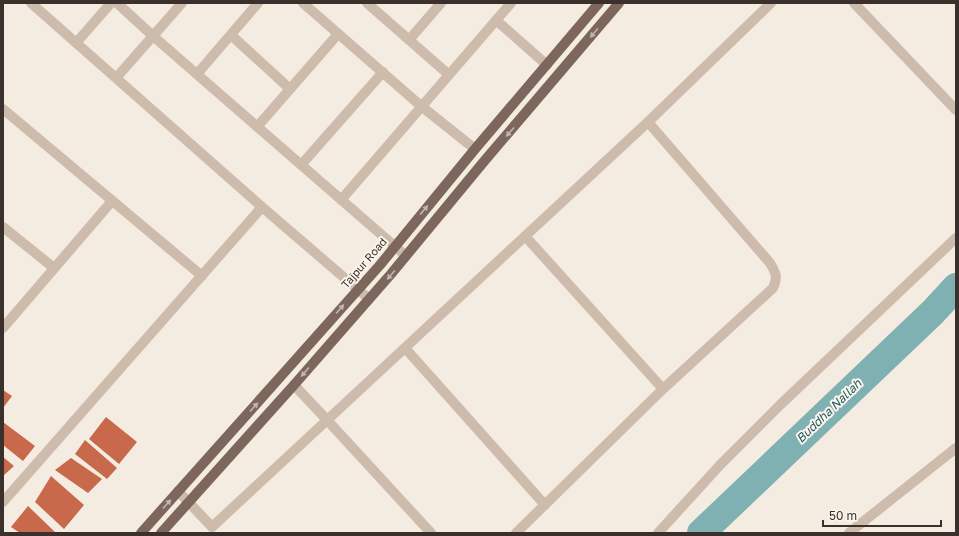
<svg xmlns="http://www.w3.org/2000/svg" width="959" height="536" viewBox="0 0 959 536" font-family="'Golos Text',sans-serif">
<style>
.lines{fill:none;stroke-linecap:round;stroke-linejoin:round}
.river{stroke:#7fb0b2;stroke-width:28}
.building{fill:#c8694b}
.minor{stroke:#cdbbac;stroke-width:10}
.major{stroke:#7d675c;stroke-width:10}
.oneway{fill:#c2b5ac}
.labels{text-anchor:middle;stroke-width:4;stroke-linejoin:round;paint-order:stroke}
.street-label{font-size:11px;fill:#3b302b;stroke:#fbf5ee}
.water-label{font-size:12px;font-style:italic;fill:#1f5a5e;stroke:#fbf5ee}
</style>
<rect width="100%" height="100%" fill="#f4ebe1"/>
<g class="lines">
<path class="river" d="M 701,533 L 933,312 L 956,287"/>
</g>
<path class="building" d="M 3,390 L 12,396 L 3,408 Z
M 106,417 L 137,442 L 119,464 L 89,439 Z
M 3,422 L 35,446 L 23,461 L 3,445 Z
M 85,440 L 117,468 L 107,479 L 75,454 Z
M 3,457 L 14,466 L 3,476 Z
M 71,458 L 102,479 L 88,493 L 55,470 Z
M 51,476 L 84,505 L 64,529 L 35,502 Z
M 28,506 L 55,532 L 54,533 L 20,533 L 11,527 Z"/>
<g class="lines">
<path class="minor" d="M 31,3 L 262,207 L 369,299
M 117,3 L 153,36 L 406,256
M 303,3 L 421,106 L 475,149
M 367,3 L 448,74
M 854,3 L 956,110
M 496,20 L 547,65
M 231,35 L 290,89
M 409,40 L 441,3
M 76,43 L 111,3
M 197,74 L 258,3
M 116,78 L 182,3
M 3,109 L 202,276
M 257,127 L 338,34
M 301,165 L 383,72
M 341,200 L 511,3
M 3,227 L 54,268
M 525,236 L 663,389
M 3,328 L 112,201
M 405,348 L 545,505
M 294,385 L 327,420 L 431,533
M 178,491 L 212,527 L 648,122 L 771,3
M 3,502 L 262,207
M 516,533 L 663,389 L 773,288 C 778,277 776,273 770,263 L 648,122
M 658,533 L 720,465 L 780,405 L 956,238
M 849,533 L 956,448"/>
<path class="major" d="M 141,533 L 282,375 L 380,265 L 475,149 L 599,3
M 161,533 L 294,385 L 391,274 L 486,159 L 619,3"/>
</g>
<defs><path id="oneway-solid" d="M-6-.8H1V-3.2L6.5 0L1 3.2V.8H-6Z"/></defs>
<g class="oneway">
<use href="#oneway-solid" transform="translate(594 33) rotate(130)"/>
<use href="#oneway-solid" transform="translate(510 132) rotate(131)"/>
<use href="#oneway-solid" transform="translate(424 210) rotate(-50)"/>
<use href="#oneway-solid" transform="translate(391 275) rotate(130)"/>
<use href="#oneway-solid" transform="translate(340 309) rotate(-49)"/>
<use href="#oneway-solid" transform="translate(305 372) rotate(131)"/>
<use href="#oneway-solid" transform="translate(254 407) rotate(-48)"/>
<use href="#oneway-solid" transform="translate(167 504) rotate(-48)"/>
</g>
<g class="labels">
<g class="street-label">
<text transform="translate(364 263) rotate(-49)" y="4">Tajpur Road</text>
</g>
<g class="water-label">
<text transform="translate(829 411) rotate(-44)" y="4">Buddha Nallah</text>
</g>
</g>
<rect width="959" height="536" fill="none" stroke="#3b302b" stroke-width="8"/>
<path d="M823 520v6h118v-6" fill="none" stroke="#3b302b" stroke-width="2"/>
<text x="829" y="520" font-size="12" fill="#3b302b" stroke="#fbf5ee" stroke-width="3" paint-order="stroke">50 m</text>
</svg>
